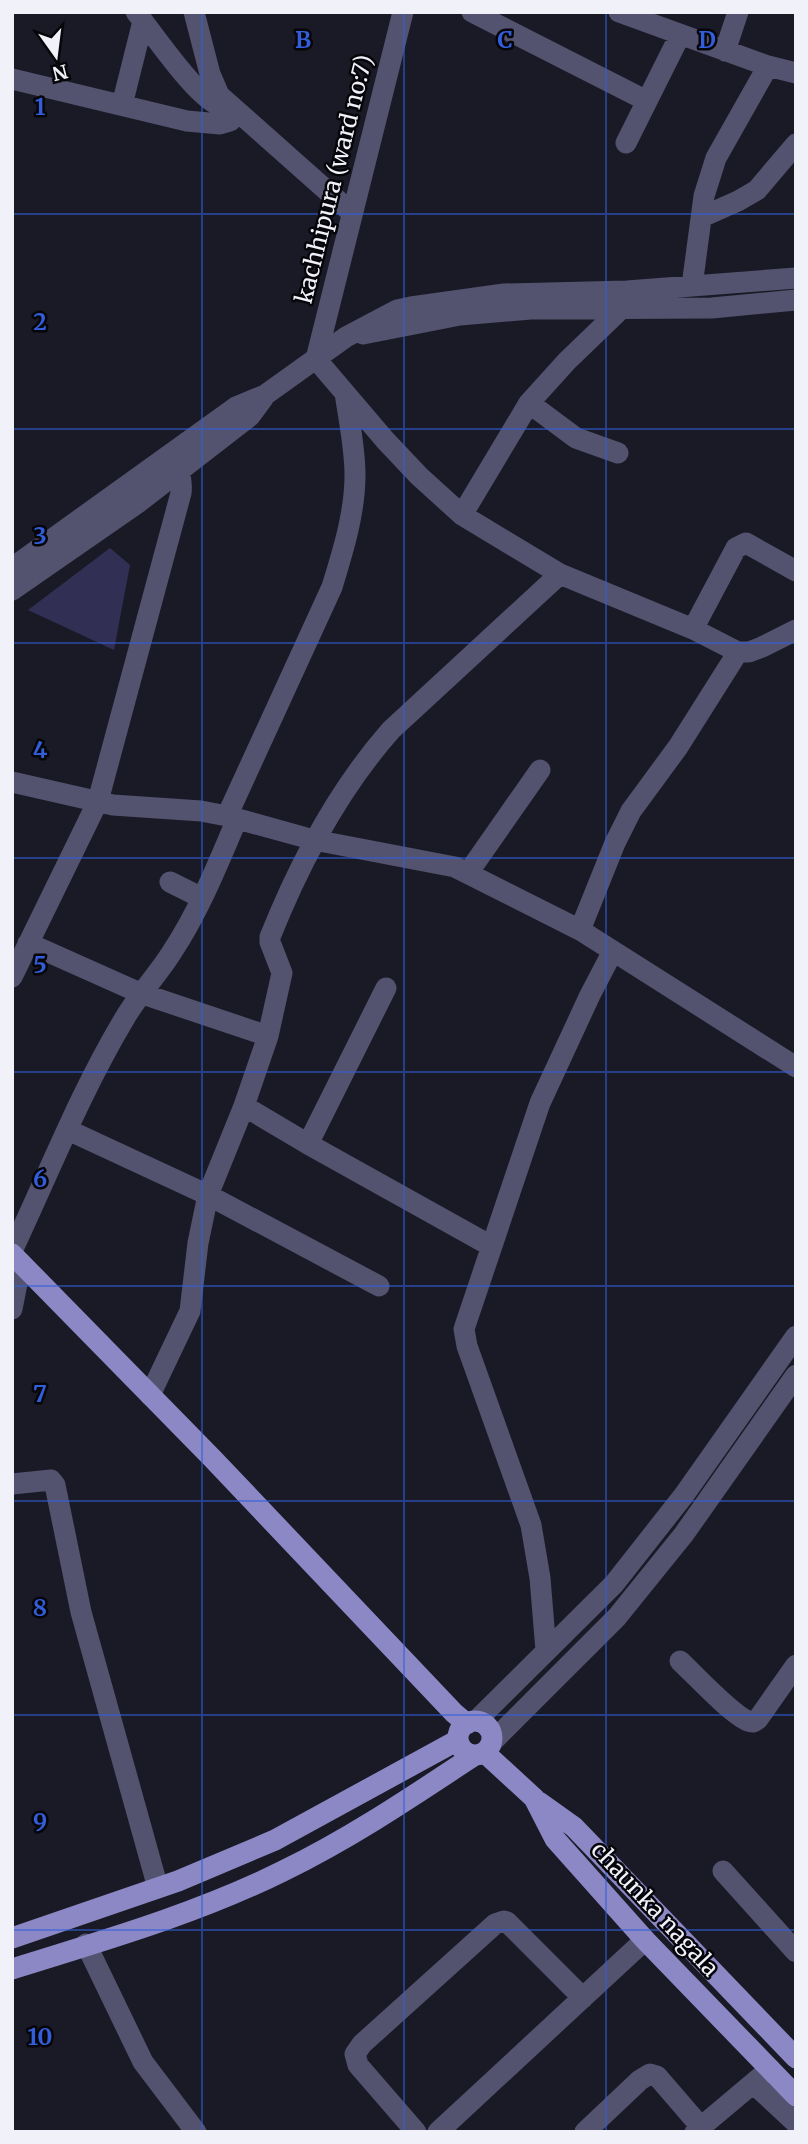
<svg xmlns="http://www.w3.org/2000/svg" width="808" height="2144" viewBox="0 0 808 2144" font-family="Merriweather,serif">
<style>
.green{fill:#322f55}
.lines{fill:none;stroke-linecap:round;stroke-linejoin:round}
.minor{stroke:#53526f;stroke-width:21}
.major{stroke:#8b88c5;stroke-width:21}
.grid{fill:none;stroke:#325edb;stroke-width:2;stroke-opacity:0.55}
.labels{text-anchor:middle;stroke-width:5;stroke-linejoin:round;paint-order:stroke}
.street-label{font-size:23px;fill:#f1f1fa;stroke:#06060a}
.grid-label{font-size:23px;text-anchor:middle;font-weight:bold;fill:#325edb;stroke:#06060a;stroke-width:5;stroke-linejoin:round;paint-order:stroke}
</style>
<rect width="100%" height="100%" fill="#1a1a26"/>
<path class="green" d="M 110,548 L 130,565 L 114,650 L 28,610 Z"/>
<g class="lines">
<path class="minor" d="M 136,12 C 153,33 199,102 223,107
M 194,12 L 210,74 L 219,95 L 352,213
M 403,12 L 316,359 L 385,440 L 419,476 L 462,515 L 560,574 L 693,629 L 738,652 L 749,652 L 762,647 L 796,630
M 472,12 L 647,101
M 619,12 L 768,66 L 796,73
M 725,51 L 738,12
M 12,79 L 187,121 L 220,124 L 230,121 L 238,113
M 122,105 L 143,21
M 626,143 L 680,35
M 702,217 L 738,201 L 757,190 L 796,144
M 692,286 L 704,196 L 716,158 L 768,66
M 363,334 L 460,315 L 531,309 L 712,308 L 796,300
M 529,403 L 576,438 L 618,453
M 462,515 L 529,403 L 567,361 L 622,308 L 624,301
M 12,568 L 236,407 L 265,395 L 346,337 L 397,310 L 411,307 L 504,294 L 627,291 L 796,278
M 12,590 L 139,502 L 250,416 L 264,397
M 693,629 L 736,548 L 746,543 L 796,571
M 12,782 L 113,805 L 201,811 L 227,816 L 314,840 L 455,867 L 580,930 L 796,1067
M 227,816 L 332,587 C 343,551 355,513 355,475 C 355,448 349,420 345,393
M 468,873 L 540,770
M 170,882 L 202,898
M 580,930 L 615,843 L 631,811 L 678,747 L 738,652
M 28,943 L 140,993 L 268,1036
M 12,977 L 98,801 L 181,493 C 183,477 178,469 169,456
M 386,988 L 308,1144 L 491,1246
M 244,1106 L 308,1144
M 68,1130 L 208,1195 L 379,1286
M 12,1251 C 48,1175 80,1093 123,1021 C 137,996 157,976 172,952 C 199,911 218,864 237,819
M 12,1309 L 21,1263
M 150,1395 L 190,1311 L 198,1243 L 208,1195 L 244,1106 L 268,1036 L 282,973 L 270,942 L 270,937 C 300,862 338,790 391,730 L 560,574
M 12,1484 L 51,1480 L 55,1485 L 81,1612 L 158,1888
M 546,1651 L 540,1578 L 531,1525 L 467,1346 L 464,1329 L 540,1103 L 590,995 L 613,951
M 680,1661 C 695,1675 731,1714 748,1721 C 753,1723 754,1722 758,1719 L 796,1665
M 476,1721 L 614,1584 L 684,1495 L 796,1336
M 492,1742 L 617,1617 L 684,1534 L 796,1375
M 723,1871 L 796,1952
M 86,1944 L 143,2062 L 196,2132
M 754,2084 L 796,2123
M 416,2132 L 358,2065 L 355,2054 L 362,2044 L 495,1924 L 504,1921 L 507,1922 L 583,1998
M 438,2132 L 645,1940
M 585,2132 L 640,2080 L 650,2074 L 657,2076 L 701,2127
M 695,2132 L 770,2069"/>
<path class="major" d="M 12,1254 L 212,1458 L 454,1713 L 467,1724
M458 1738a17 17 0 1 1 34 0a17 17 0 1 1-34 0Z
M 484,1752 L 534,1798 L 555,1839 L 645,1940 L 796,2096
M 539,1802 L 574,1827 L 796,2058
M 12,1938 L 178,1881 L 275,1840 L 458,1740
M 12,1969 C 102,1941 199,1913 283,1871 C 351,1838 413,1796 475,1755"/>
</g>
<path class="grid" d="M 202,12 L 202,2132M 404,12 L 404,2132M 606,12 L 606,2132M 12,214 L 796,214M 12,429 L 796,429M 12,643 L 796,643M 12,858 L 796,858M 12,1072 L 796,1072M 12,1286 L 796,1286M 12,1501 L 796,1501M 12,1715 L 796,1715M 12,1930 L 796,1930"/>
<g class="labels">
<g class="street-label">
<text transform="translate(334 179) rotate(-76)" y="8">kachhipura (ward no:7)</text>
<text transform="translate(655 1909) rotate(47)" y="8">chaunka nagala</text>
</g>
</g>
<g class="grid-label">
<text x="303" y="48">B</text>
<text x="505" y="48">C</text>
<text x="707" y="48">D</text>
<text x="40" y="115">1</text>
<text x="40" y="330">2</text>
<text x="40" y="544">3</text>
<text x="40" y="758">4</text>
<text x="40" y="973">5</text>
<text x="40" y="1187">6</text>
<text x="40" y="1402">7</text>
<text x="40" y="1616">8</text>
<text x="40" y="1830">9</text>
<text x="40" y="2045">10</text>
</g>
<rect width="808" height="2144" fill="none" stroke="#f1f1fa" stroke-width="28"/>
<g transform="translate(56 56) rotate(166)" stroke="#06060a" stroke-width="5" paint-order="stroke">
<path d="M0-5L12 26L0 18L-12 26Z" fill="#f1f1fa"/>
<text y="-10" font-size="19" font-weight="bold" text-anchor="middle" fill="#f1f1fa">N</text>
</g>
</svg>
